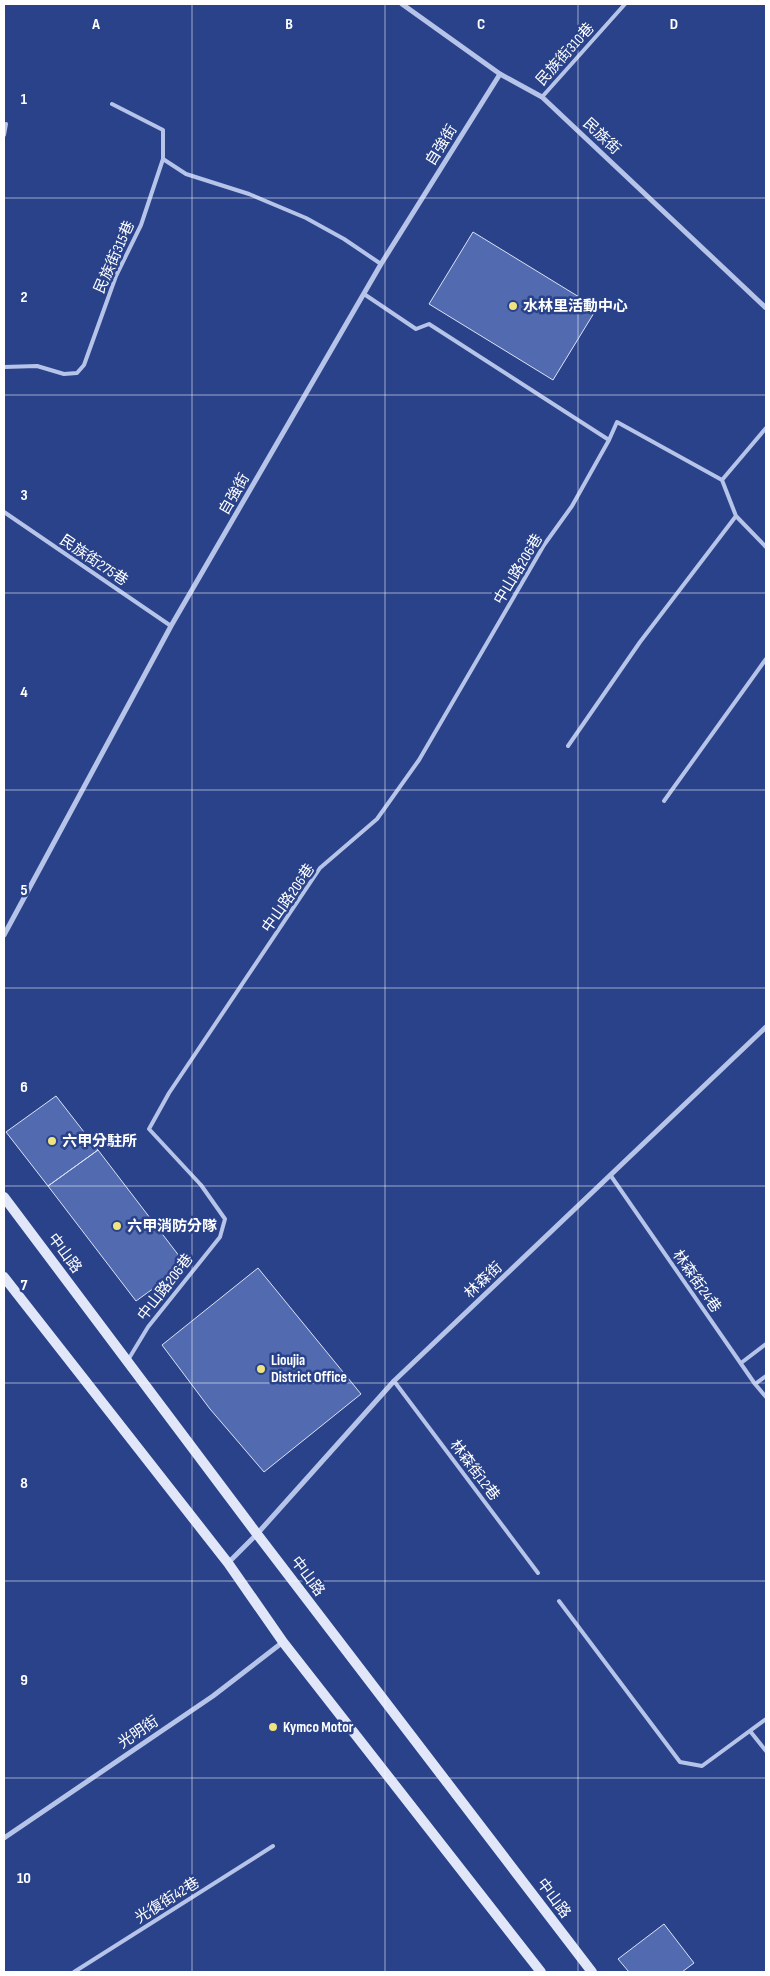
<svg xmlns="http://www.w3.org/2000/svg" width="770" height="1976" viewBox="0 0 770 1976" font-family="'Sofia Sans Condensed','Noto Sans TC',sans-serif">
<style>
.building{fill:#526ab0;stroke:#dbe2f7}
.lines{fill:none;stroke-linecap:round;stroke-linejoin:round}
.lane{stroke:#b7c4e9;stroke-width:4}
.street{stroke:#b7c4e9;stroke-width:5}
.secondary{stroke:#e1e7f8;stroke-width:10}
.grid{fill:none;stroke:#fff;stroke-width:1;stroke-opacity:0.55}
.poi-dot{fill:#f0e47e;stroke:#294289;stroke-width:2}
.labels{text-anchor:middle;stroke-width:5;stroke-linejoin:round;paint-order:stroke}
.street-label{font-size:15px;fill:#fff;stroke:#294289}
.poi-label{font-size:15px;font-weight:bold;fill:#fff;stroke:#294289;text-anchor:start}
.grid-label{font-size:16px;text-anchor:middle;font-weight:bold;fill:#fff;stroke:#294289;stroke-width:5;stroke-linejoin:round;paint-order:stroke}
</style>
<rect width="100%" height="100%" fill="#294289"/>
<path class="building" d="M 473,232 L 597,308 L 553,380 L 429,304 Z
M 56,1096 L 98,1150 L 48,1186 L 6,1132 Z
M 98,1150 L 186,1265 L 136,1301 L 48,1186 Z
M 258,1268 L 361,1394 L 264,1472 L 210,1409 L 162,1345 Z
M 664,1924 L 694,1963 L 682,1972 L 629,1972 L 618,1959 Z"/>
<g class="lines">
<path class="lane" d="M 542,97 L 625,4
M 4,135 L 6,124
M 163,159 L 186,174 L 249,194 L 306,218 L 344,239 L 381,264
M 364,294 L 416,329 L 429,324 L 609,440 L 617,422 L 722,480 L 736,516 L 766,547
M 4,367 L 37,366 L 64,374 L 77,373 L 84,365 L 116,276 L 141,225 L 163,159 L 163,130 L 112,104
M 722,480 L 766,428
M 4,512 L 171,626
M 568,746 L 640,642 L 736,516
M 664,801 L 766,659
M 611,1176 L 755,1384 L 766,1397
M 128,1360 L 148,1327 L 220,1237 L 225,1219 L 201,1185 L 149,1129 L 169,1093 L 320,868 L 377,819 L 419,760 L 544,545 L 572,506 L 609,440
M 741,1363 L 766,1344
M 394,1381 L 538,1573
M 755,1384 L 766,1376
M 559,1601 L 680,1762 L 702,1766 L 766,1719
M 750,1731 L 766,1751
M 74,1972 L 273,1846"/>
<path class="street" d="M 402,4 L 500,74 L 542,97 L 766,308
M 4,935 L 171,626 L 381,264 L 500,74
M 228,1563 L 257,1534 L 394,1381 L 766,1027
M 4,1838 L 213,1696 L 283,1642"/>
<path class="secondary" d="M 4,1197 L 257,1534 L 592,1972
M 4,1277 L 228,1563 L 283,1642 L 541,1972"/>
</g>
<path class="grid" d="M 192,4 L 192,1972M 385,4 L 385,1972M 578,4 L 578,1972M 4,198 L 766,198M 4,395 L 766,395M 4,593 L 766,593M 4,790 L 766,790M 4,988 L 766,988M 4,1186 L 766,1186M 4,1383 L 766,1383M 4,1581 L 766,1581M 4,1778 L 766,1778"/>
<g class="poi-dot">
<circle cx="513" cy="306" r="5"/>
<circle cx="52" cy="1141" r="5"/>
<circle cx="117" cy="1226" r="5"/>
<circle cx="261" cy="1369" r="5"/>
<circle cx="273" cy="1727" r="5"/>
</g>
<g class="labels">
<g class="street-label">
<text transform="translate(565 54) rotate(-48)" y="5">民族街310巷</text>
<text transform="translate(602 136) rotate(43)" y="5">民族街</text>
<text transform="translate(441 145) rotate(-58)" y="5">自強街</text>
<text transform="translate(114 257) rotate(-66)" y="5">民族街315巷</text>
<text transform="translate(234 494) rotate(-60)" y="5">自強街</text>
<text transform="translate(94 560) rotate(34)" y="5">民族街275巷</text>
<text transform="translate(518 569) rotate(-59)" y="5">中山路206巷</text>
<text transform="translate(288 898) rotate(-55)" y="5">中山路206巷</text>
<text transform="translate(65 1253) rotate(53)" y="5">中山路</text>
<text transform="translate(483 1280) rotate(-43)" y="5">林森街</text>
<text transform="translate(697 1281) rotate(55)" y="5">林森街24巷</text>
<text transform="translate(165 1287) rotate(-52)" y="5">中山路206巷</text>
<text transform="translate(475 1470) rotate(53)" y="5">林森街12巷</text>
<text transform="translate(308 1576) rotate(53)" y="5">中山路</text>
<text transform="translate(138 1732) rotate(-34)" y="5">光明街</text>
<text transform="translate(554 1898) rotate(53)" y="5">中山路</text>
<text transform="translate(167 1900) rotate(-32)" y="5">光復街42巷</text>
</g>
<g class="poi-label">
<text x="523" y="311">水林里活動中心</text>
<text x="62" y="1146">六甲分駐所</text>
<text x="127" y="1231">六甲消防分隊</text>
<text x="271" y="1365">Lioujia<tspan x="271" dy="17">District Office</tspan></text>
<text x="283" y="1732">Kymco Motor</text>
</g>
</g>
<g class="grid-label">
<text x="96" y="29">A</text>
<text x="289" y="29">B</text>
<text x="481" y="29">C</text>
<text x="674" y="29">D</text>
<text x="24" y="104">1</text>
<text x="24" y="302">2</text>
<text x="24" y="500">3</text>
<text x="24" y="697">4</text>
<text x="24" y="895">5</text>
<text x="24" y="1092">6</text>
<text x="24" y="1290">7</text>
<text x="24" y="1488">8</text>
<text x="24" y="1685">9</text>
<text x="24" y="1883">10</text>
</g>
<rect width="770" height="1976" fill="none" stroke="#ffffff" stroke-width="10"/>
</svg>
